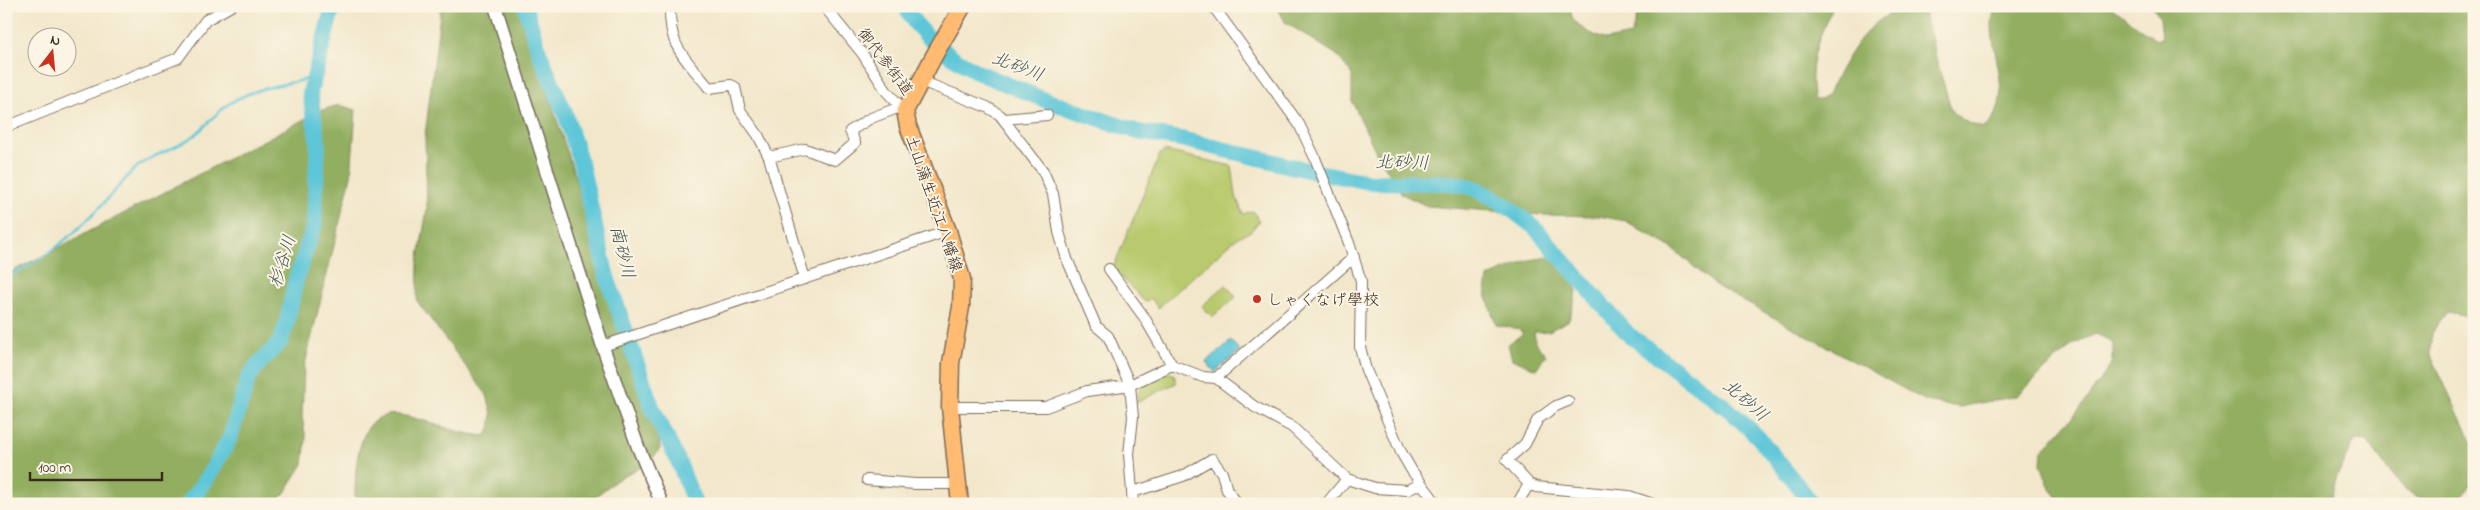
<svg xmlns="http://www.w3.org/2000/svg" width="2480" height="510" viewBox="0 0 2480 510" font-family="'Indie Flower','Klee One',sans-serif">
<style>
.green{fill:#b8ca6d;stroke:#7a7a46}
.forest{fill:#92ae60;stroke:#666c3f}
.water{fill:#5dc6d8;stroke:#4c787b}
.lines{fill:none;stroke-linecap:round;stroke-linejoin:round}
.stream{stroke:#5dc6d8;stroke-width:2.5}
.river{stroke:#5dc6d8;stroke-width:16}
.minor-casing{stroke:#7b6c5b;stroke-width:12}
.tertiary-casing{stroke:#7b6c5b;stroke-width:15}
.primary-casing{stroke:#7b6c5b;stroke-width:19}
.minor{stroke:#fff;stroke-width:10}
.tertiary{stroke:#fff;stroke-width:12}
.primary{stroke:#ffbb71;stroke-width:16}
.poi-dot{fill:#c8321e;stroke:#fcf5e5;stroke-width:2}
.labels{text-anchor:middle;stroke-width:4;stroke-linejoin:round;paint-order:stroke}
.street-label{font-size:16px;fill:#3b2a1e;stroke:#fcf5e5}
.poi-label{font-size:16px;fill:#3b2a1e;stroke:#fcf5e5;text-anchor:start}
.water-label{font-size:18px;font-style:italic;fill:#455956;stroke:#fcf5e5}
</style>
<rect width="100%" height="100%" fill="#fcf5e5"/>
<filter id="ink" filterUnits="userSpaceOnUse"><feTurbulence type="fractalNoise" baseFrequency=".02" numOctaves="2"/><feDisplacementMap in="SourceGraphic" scale="10" xChannelSelector="R" yChannelSelector="G"/><feConvolveMatrix kernelMatrix="1 2 1 2 8 2 1 2 1" color-interpolation-filters="sRGB"/></filter>
<filter id="wash" filterUnits="userSpaceOnUse"><feTurbulence type="fractalNoise" baseFrequency=".0096" numOctaves="4" result="noise"/><feDisplacementMap in="SourceGraphic" scale="20" xChannelSelector="R" yChannelSelector="G"/><feGaussianBlur stdDeviation="1.12" result="paint"/><feColorMatrix in="noise" values="0 0 0 0 0 0 0 0 0 0 0 0 0 0 0 0 0 1.4 0 .05"/><feComposite in="paint" operator="in"/></filter>
<g filter="url(#wash)">
<rect width="100%" height="100%" fill="#f2e7cb"/>
<path class="green" d="M 1165,151 L 1232,166 L 1236,196 L 1243,214 L 1253,211 L 1259,221 L 1251,231 L 1238,237 L 1158,308 L 1151,298 L 1145,302 L 1113,268 L 1160,154 Z
M 1226,285 L 1236,297 L 1212,317 L 1202,306 Z
M 1163,372 L 1174,374 L 1176,383 L 1136,403 L 1141,384 Z"/>
<path class="forest" d="M 441,6 L 519,6 L 521,9 L 659,436 L 660,449 L 648,464 L 621,477 L 585,504 L 355,504 C 355,474 354,408 400,415 C 430,420 455,434 485,436 L 490,429 L 492,414 L 487,395 L 417,301 L 418,263 L 427,209 L 425,136 Z
M 1277,6 L 1569,6 L 1573,20 L 1588,32 L 1606,40 L 1631,35 L 1637,16 L 1635,6 L 1833,6 C 1818,39 1807,64 1814,100 L 1821,100 L 1828,94 C 1845,60 1874,0 1924,9 L 1937,62 L 1951,108 C 1958,121 1971,124 1984,128 C 2016,100 1992,61 1992,25 C 1992,19 1994,12 1995,6 L 2110,6 L 2156,40 L 2162,37 L 2160,18 L 2153,6 L 2474,6 L 2474,317 L 2447,312 L 2431,333 L 2431,355 L 2474,448 L 2474,477 L 2460,501 C 2407,510 2395,477 2367,441 L 2354,440 L 2336,479 L 2329,504 L 2062,504 L 2050,489 L 2041,464 L 2042,451 L 2080,409 L 2113,362 L 2113,342 L 2096,334 L 2074,343 L 2017,396 L 1959,407 L 1926,401 L 1718,287 L 1672,248 L 1626,221 L 1599,216 L 1542,215 L 1427,206 L 1402,194 L 1376,152 L 1352,101 L 1352,75 L 1337,55 L 1285,22 Z
M 339,105 L 356,110 L 351,176 L 304,368 L 302,417 L 306,439 L 303,464 L 284,494 L 273,504 L 6,504 L 6,275 L 322,110 Z
M 1555,256 L 1564,266 L 1577,291 L 1569,320 L 1549,331 L 1534,332 L 1535,342 L 1546,355 L 1536,369 L 1512,359 L 1508,344 L 1523,334 L 1519,329 L 1496,325 L 1486,294 L 1488,277 L 1530,260 Z"/>
<path class="water" d="M 1231,341 L 1240,351 L 1215,372 L 1206,362 Z"/>
<g class="lines">
<path class="stream" d="M 6,277 C 55,257 94,215 128,176 C 144,157 166,153 186,141 C 203,132 213,114 229,104 C 254,87 283,85 312,78"/>
<path class="river" d="M 525,6 L 539,52 L 565,113 L 581,164 L 606,274 L 652,407 L 679,463 L 695,504
M 905,6 L 915,23 L 930,39 L 951,56 L 977,72 L 1045,100 L 1138,132 L 1181,139 L 1307,170 L 1369,182 L 1453,183 L 1475,188 L 1504,204 L 1534,227 L 1628,334 L 1727,408 L 1758,437 L 1813,504
M 188,504 L 209,475 L 230,438 L 248,379 L 255,368 L 280,342 L 286,326 L 296,279 L 314,226 L 318,143 L 310,93 L 333,6"/>
</g>
</g>
<g filter="url(#ink)">
<g class="lines">
<g class="minor-casing">
<path id="minor" d="M 670,6 C 669,49 684,56 709,88 L 731,85 L 735,87 L 740,110 L 758,135 L 769,157 L 805,279
M 824,6 L 862,53 L 887,92 L 904,110
M 1213,6 L 1299,124 L 1315,158 L 1349,243 L 1361,281 L 1360,347 L 1366,370 L 1401,452 L 1412,471 L 1437,504
M 921,81 L 987,107 L 1000,115 L 1043,171 L 1053,194 L 1059,232 L 1067,259 L 1096,326 L 1108,336 L 1130,385 L 1133,417 L 1129,454 L 1133,504
M 1004,119 L 1047,115
M 6,127 L 178,58 L 206,20 L 231,6
M 769,157 L 805,149 L 835,160 L 855,143 L 850,131 L 871,118 L 900,107
M 1109,269 L 1144,317 L 1172,365
M 603,346 L 948,231
M 1216,378 L 1354,257
M 1568,401 L 1556,406 L 1538,419 L 1525,444 L 1507,460 L 1529,484 L 1536,487 L 1629,496 L 1653,504
M 950,407 L 1046,407 L 1087,391 L 1130,385 L 1172,365 L 1203,377 L 1216,378 L 1255,407 L 1292,427 L 1347,479 L 1375,488 L 1408,490 L 1421,483
M 867,480 L 915,484 L 957,484
M 1133,492 L 1183,476 L 1212,459 L 1222,473 L 1227,490 L 1238,504
M 1326,504 L 1347,479
M 1517,504 L 1529,484"/>
</g>
<g class="tertiary-casing">
<path id="tertiary" d="M 495,6 L 603,347 L 638,447 L 662,504"/>
</g>
<g class="primary-casing">
<path id="primary" d="M 960,504 L 950,407 L 951,363 L 961,307 L 962,279 L 948,231 L 908,126 L 905,111 L 935,54 L 963,6"/>
</g>
<use href="#minor" class="minor"/>
<use href="#tertiary" class="tertiary"/>
<use href="#primary" class="primary"/>
</g>
</g>
<circle class="poi-dot" cx="1257" cy="299" r="5"/>
<g class="labels">
<g class="street-label">
<text transform="translate(886 61) rotate(53)" y="6">御代参街道</text>
<text transform="translate(935 203) rotate(71)" y="6">土山蒲生近江八幡線</text>
</g>
<g class="poi-label">
<text x="1267" y="305">しゃくなげ學校</text>
</g>
<g class="water-label">
<text transform="translate(1018 66) rotate(21)" y="6">北砂川</text>
<text transform="translate(1402 162) rotate(1)" y="6">北砂川</text>
<text transform="translate(623 252) rotate(76)" y="6">南砂川</text>
<text transform="translate(282 261) rotate(-73)" y="6">杉谷川</text>
<text transform="translate(1746 400) rotate(41)" y="6">北砂川</text>
</g>
</g>
<rect width="2480" height="510" fill="none" stroke="#fcf5e5" stroke-width="25"/>
<g transform="translate(52 52) rotate(16)"><circle r="24" fill="#fcf5e5" stroke="#afa495"/>
<path d="M0-4L9 19L0 12L-9 19Z" fill="#c8321e"/>
<text y="-8" font-size="14" font-weight="bold" text-anchor="middle" fill="#3b2a1e">N</text>
</g>
<path d="M30 472v8h132v-8" fill="none" stroke="#3b2a1e" stroke-width="2.5"/>
<text x="38" y="472" font-size="15" fill="#3b2a1e" stroke="#fcf5e5" stroke-width="4" paint-order="stroke">100 m</text>
</svg>
